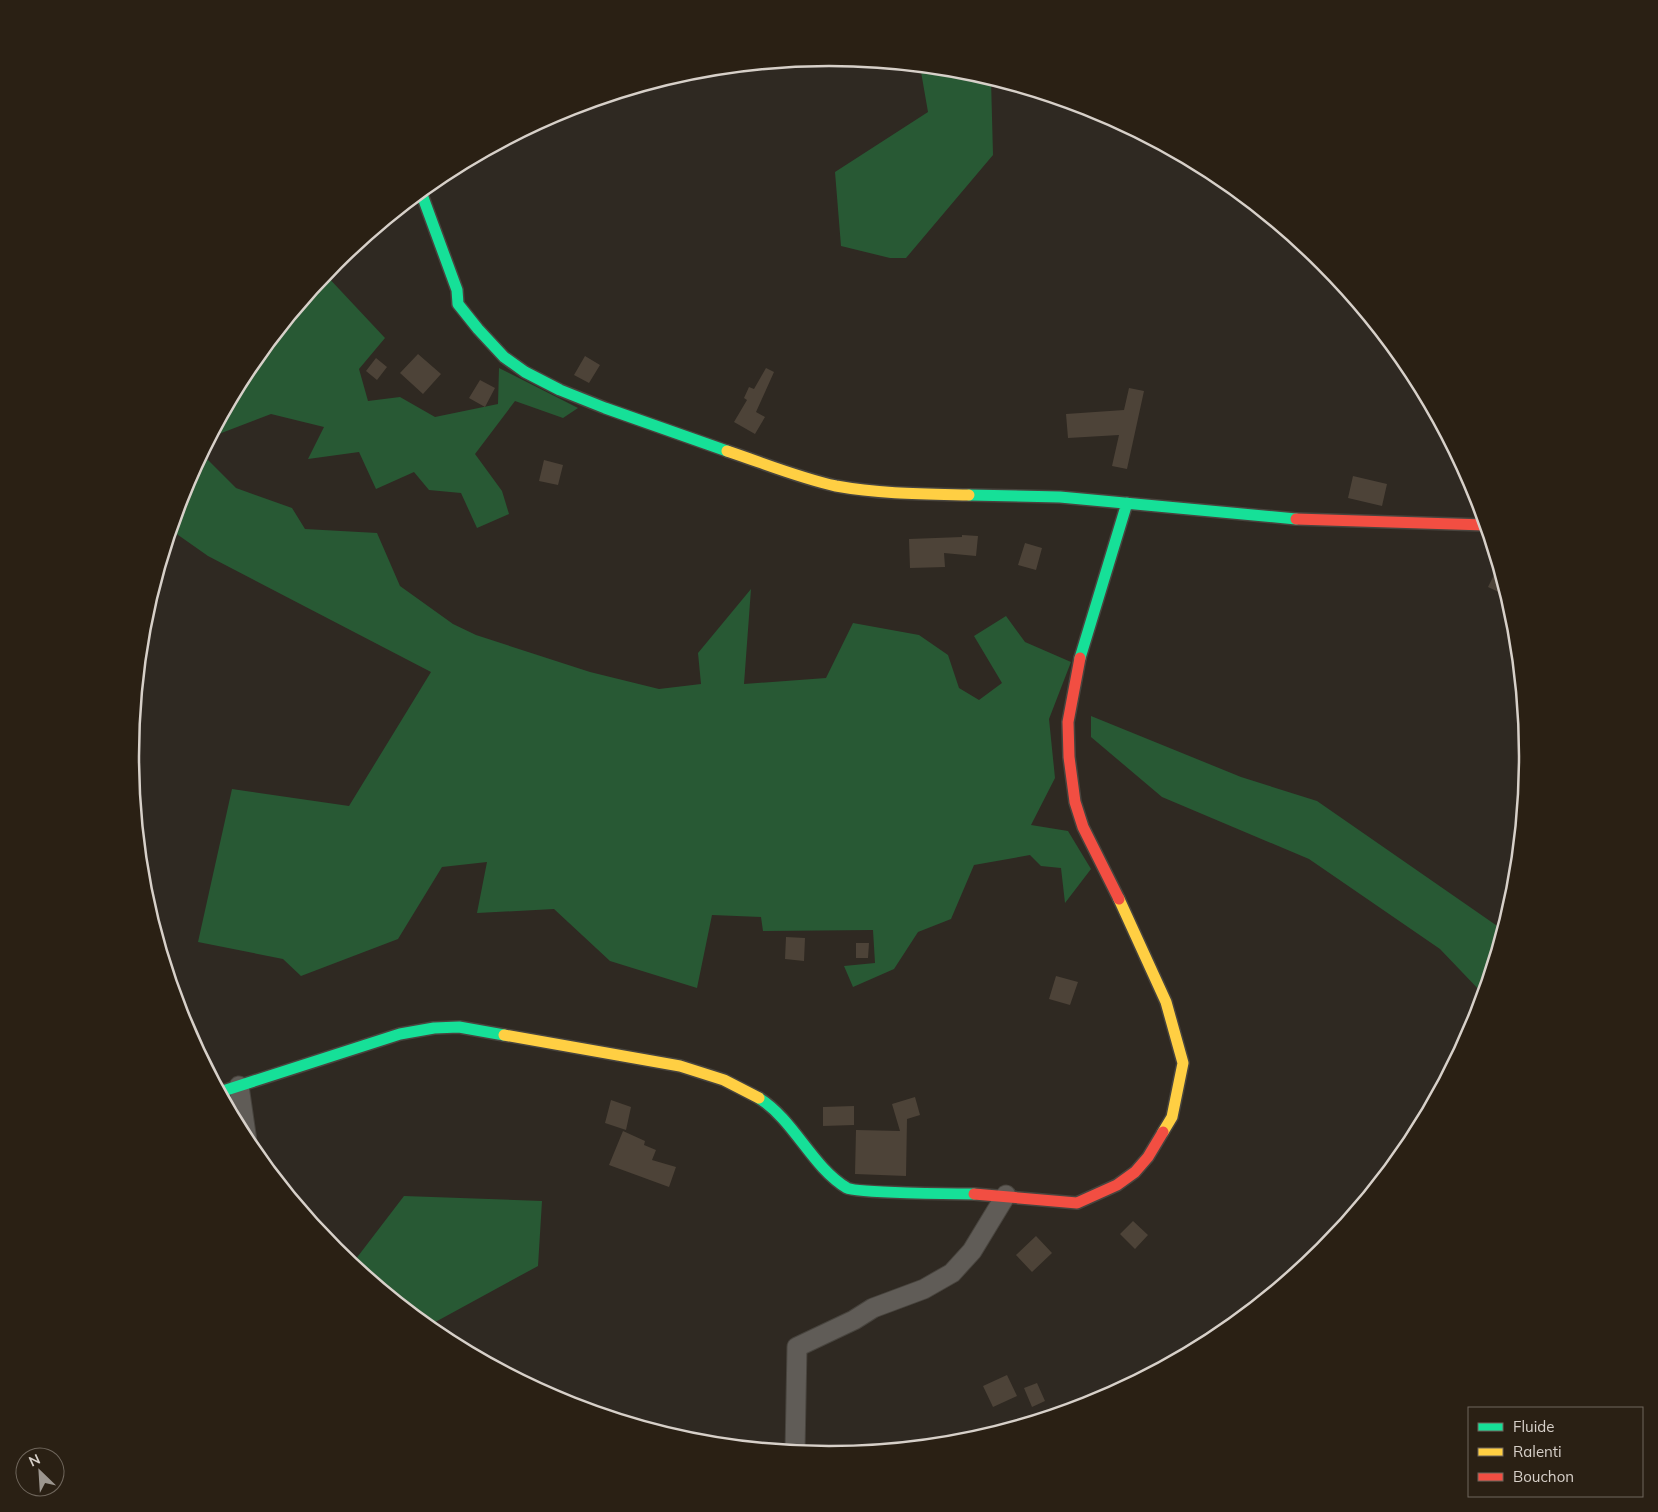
<svg xmlns="http://www.w3.org/2000/svg" width="1658" height="1512" viewBox="0 0 1658 1512" font-family="Mulish,sans-serif">
<style>
.green{fill:#285934}
.building{fill:#4d4338}
.lines{fill:none;stroke-linecap:round;stroke-linejoin:round}
.street-casing{stroke:#48443e;stroke-width:21}
.fast-casing{stroke:#48443e;stroke-width:14}
.slow-casing{stroke:#48443e;stroke-width:14}
.jam-casing{stroke:#48443e;stroke-width:14}
.street{stroke:#605c57;stroke-width:19}
.fast{stroke:#16e098;stroke-width:11}
.slow{stroke:#ffcf43;stroke-width:11}
.jam{stroke:#f24e42;stroke-width:11}
.rim{fill:none;stroke:#d7d0c9;stroke-width:2.5}
</style>
<rect width="100%" height="100%" fill="#2f2922"/>
<path class="green" d="M 920,66 L 966,71 L 991,79 L 993,155 L 906,258 L 890,258 L 841,246 L 835,172 L 928,112 Z
M 325,274 L 385,338 L 359,369 L 368,401 L 400,397 L 435,417 L 498,404 L 499,368 L 578,408 L 563,418 L 515,401 L 475,454 L 502,491 L 509,514 L 477,528 L 461,493 L 429,490 L 414,472 L 376,489 L 359,452 L 308,459 L 324,427 L 271,414 L 211,437 L 248,368 Z
M 202,454 L 236,488 L 292,508 L 305,529 L 377,533 L 400,586 L 453,624 L 476,635 L 590,672 L 659,689 L 701,684 L 698,653 L 751,589 L 744,684 L 826,678 L 853,623 L 919,635 L 948,655 L 959,688 L 979,700 L 1002,683 L 974,636 L 1006,616 L 1025,642 L 1071,662 L 1049,719 L 1055,778 L 1031,825 L 1068,831 L 1091,869 L 1065,903 L 1061,868 L 1041,866 L 1030,855 L 974,865 L 951,919 L 918,932 L 894,969 L 853,987 L 844,966 L 875,963 L 873,930 L 763,931 L 761,917 L 712,915 L 697,988 L 610,961 L 554,909 L 477,913 L 487,862 L 442,867 L 398,939 L 301,976 L 283,959 L 198,942 L 232,789 L 349,806 L 431,672 L 208,556 L 171,530 L 184,488 Z
M 1091,716 L 1241,777 L 1317,801 L 1503,930 L 1483,994 L 1440,949 L 1309,859 L 1162,797 L 1091,737 Z
M 404,1196 L 542,1201 L 538,1266 L 428,1326 L 352,1264 Z"/>
<path class="building" d="M 418,354 L 441,374 L 423,394 L 400,373 Z
M 585,356 L 600,365 L 589,383 L 574,375 Z
M 376,358 L 387,367 L 377,380 L 366,371 Z
M 766,368 L 774,372 L 756,412 L 765,417 L 755,434 L 734,422 L 747,400 L 744,398 L 749,387 L 754,389 Z
M 480,380 L 495,388 L 485,407 L 469,398 Z
M 1129,388 L 1144,391 L 1127,469 L 1112,466 L 1119,435 L 1068,438 L 1066,414 L 1124,410 Z
M 544,460 L 563,465 L 558,485 L 539,481 Z
M 1353,476 L 1387,484 L 1382,506 L 1348,498 Z
M 962,535 L 978,536 L 976,556 L 944,553 L 945,567 L 910,568 L 909,539 L 962,537 Z
M 1025,543 L 1042,548 L 1036,570 L 1018,565 Z
M 1498,567 L 1502,580 L 1507,596 L 1488,587 Z
M 786,937 L 805,938 L 804,961 L 785,959 Z
M 856,943 L 869,943 L 868,958 L 856,958 Z
M 1056,976 L 1078,982 L 1070,1005 L 1049,999 Z
M 915,1097 L 920,1115 L 907,1119 L 906,1176 L 855,1174 L 856,1130 L 900,1131 L 892,1104 Z
M 611,1100 L 631,1107 L 626,1130 L 605,1123 Z
M 854,1106 L 854,1125 L 823,1126 L 823,1107 Z
M 623,1131 L 645,1141 L 644,1145 L 656,1150 L 652,1160 L 676,1167 L 669,1187 L 609,1165 Z
M 1133,1221 L 1148,1235 L 1135,1249 L 1120,1234 Z
M 1036,1236 L 1052,1253 L 1032,1272 L 1016,1255 Z
M 1007,1375 L 1017,1396 L 993,1407 L 983,1386 Z
M 1037,1383 L 1045,1401 L 1032,1407 L 1024,1388 Z"/>
<g class="lines">
<g class="street-casing">
<path id="street" d="M 239,1086 L 247,1141
M 795,1451 L 797,1347 L 854,1320 L 873,1308 L 924,1289 L 952,1273 L 972,1251 L 1006,1195"/>
</g>
<g class="fast-casing">
<path id="fast" d="M 421,192 L 457,290 L 458,304 L 478,329 L 504,357 L 525,372 L 560,390 L 605,408 L 727,451
M 969,495 L 1060,497 L 1296,519
M 1080,658 L 1127,503
M 220,1092 L 400,1034 L 434,1028 L 459,1027 L 504,1035
M 759,1098 C 795,1121 811,1166 847,1188 C 856,1193 956,1194 974,1194"/>
</g>
<g class="slow-casing">
<path id="slow" d="M 727,451 C 763,463 799,478 836,486 C 880,494 925,494 969,495
M 1119,899 L 1166,1002 L 1183,1063 L 1172,1117 L 1163,1132
M 504,1035 L 680,1066 L 724,1080 L 759,1098"/>
</g>
<g class="jam-casing">
<path id="jam" d="M 1296,519 L 1485,525
M 1080,658 L 1068,722 L 1069,757 L 1075,802 L 1083,827 L 1119,899
M 974,1194 L 1077,1203 L 1117,1185 L 1135,1172 L 1148,1157 L 1163,1132"/>
</g>
<use href="#street" class="street"/>
<use href="#fast" class="fast"/>
<use href="#slow" class="slow"/>
<use href="#jam" class="jam"/>
</g>
<path d="M0 0H1658V1512H0ZM139 756a690 690 0 1 1 1380 0a690 690 0 1 1-1380 0Z" fill="#2a2014" fill-rule="evenodd"/>
<path class="rim" d="M139 756a690 690 0 1 1 1380 0a690 690 0 1 1-1380 0Z"/>
<rect x="1468" y="1407" width="175" height="90" fill="#2a2014" stroke="#6f665c"/>
<rect x="1478" y="1423" width="25" height="8" fill="#16e098" stroke="#6f665c"/>
<text x="1513" y="1432" font-size="15" fill="#d7d0c9">Fluide</text>
<rect x="1478" y="1448" width="25" height="8" fill="#ffcf43" stroke="#6f665c"/>
<text x="1513" y="1457" font-size="15" fill="#d7d0c9">Ralenti</text>
<rect x="1478" y="1473" width="25" height="8" fill="#f24e42" stroke="#6f665c"/>
<text x="1513" y="1482" font-size="15" fill="#d7d0c9">Bouchon</text>
<g transform="translate(40 1472) rotate(335)"><circle r="24" fill="#2a2014" stroke="#6f665c"/>
<path d="M0-4L9 19L0 12L-9 19Z" fill="#9c968f"/>
<text y="-8" font-size="14" font-weight="bold" text-anchor="middle" fill="#d7d0c9">N</text>
</g>
</svg>
